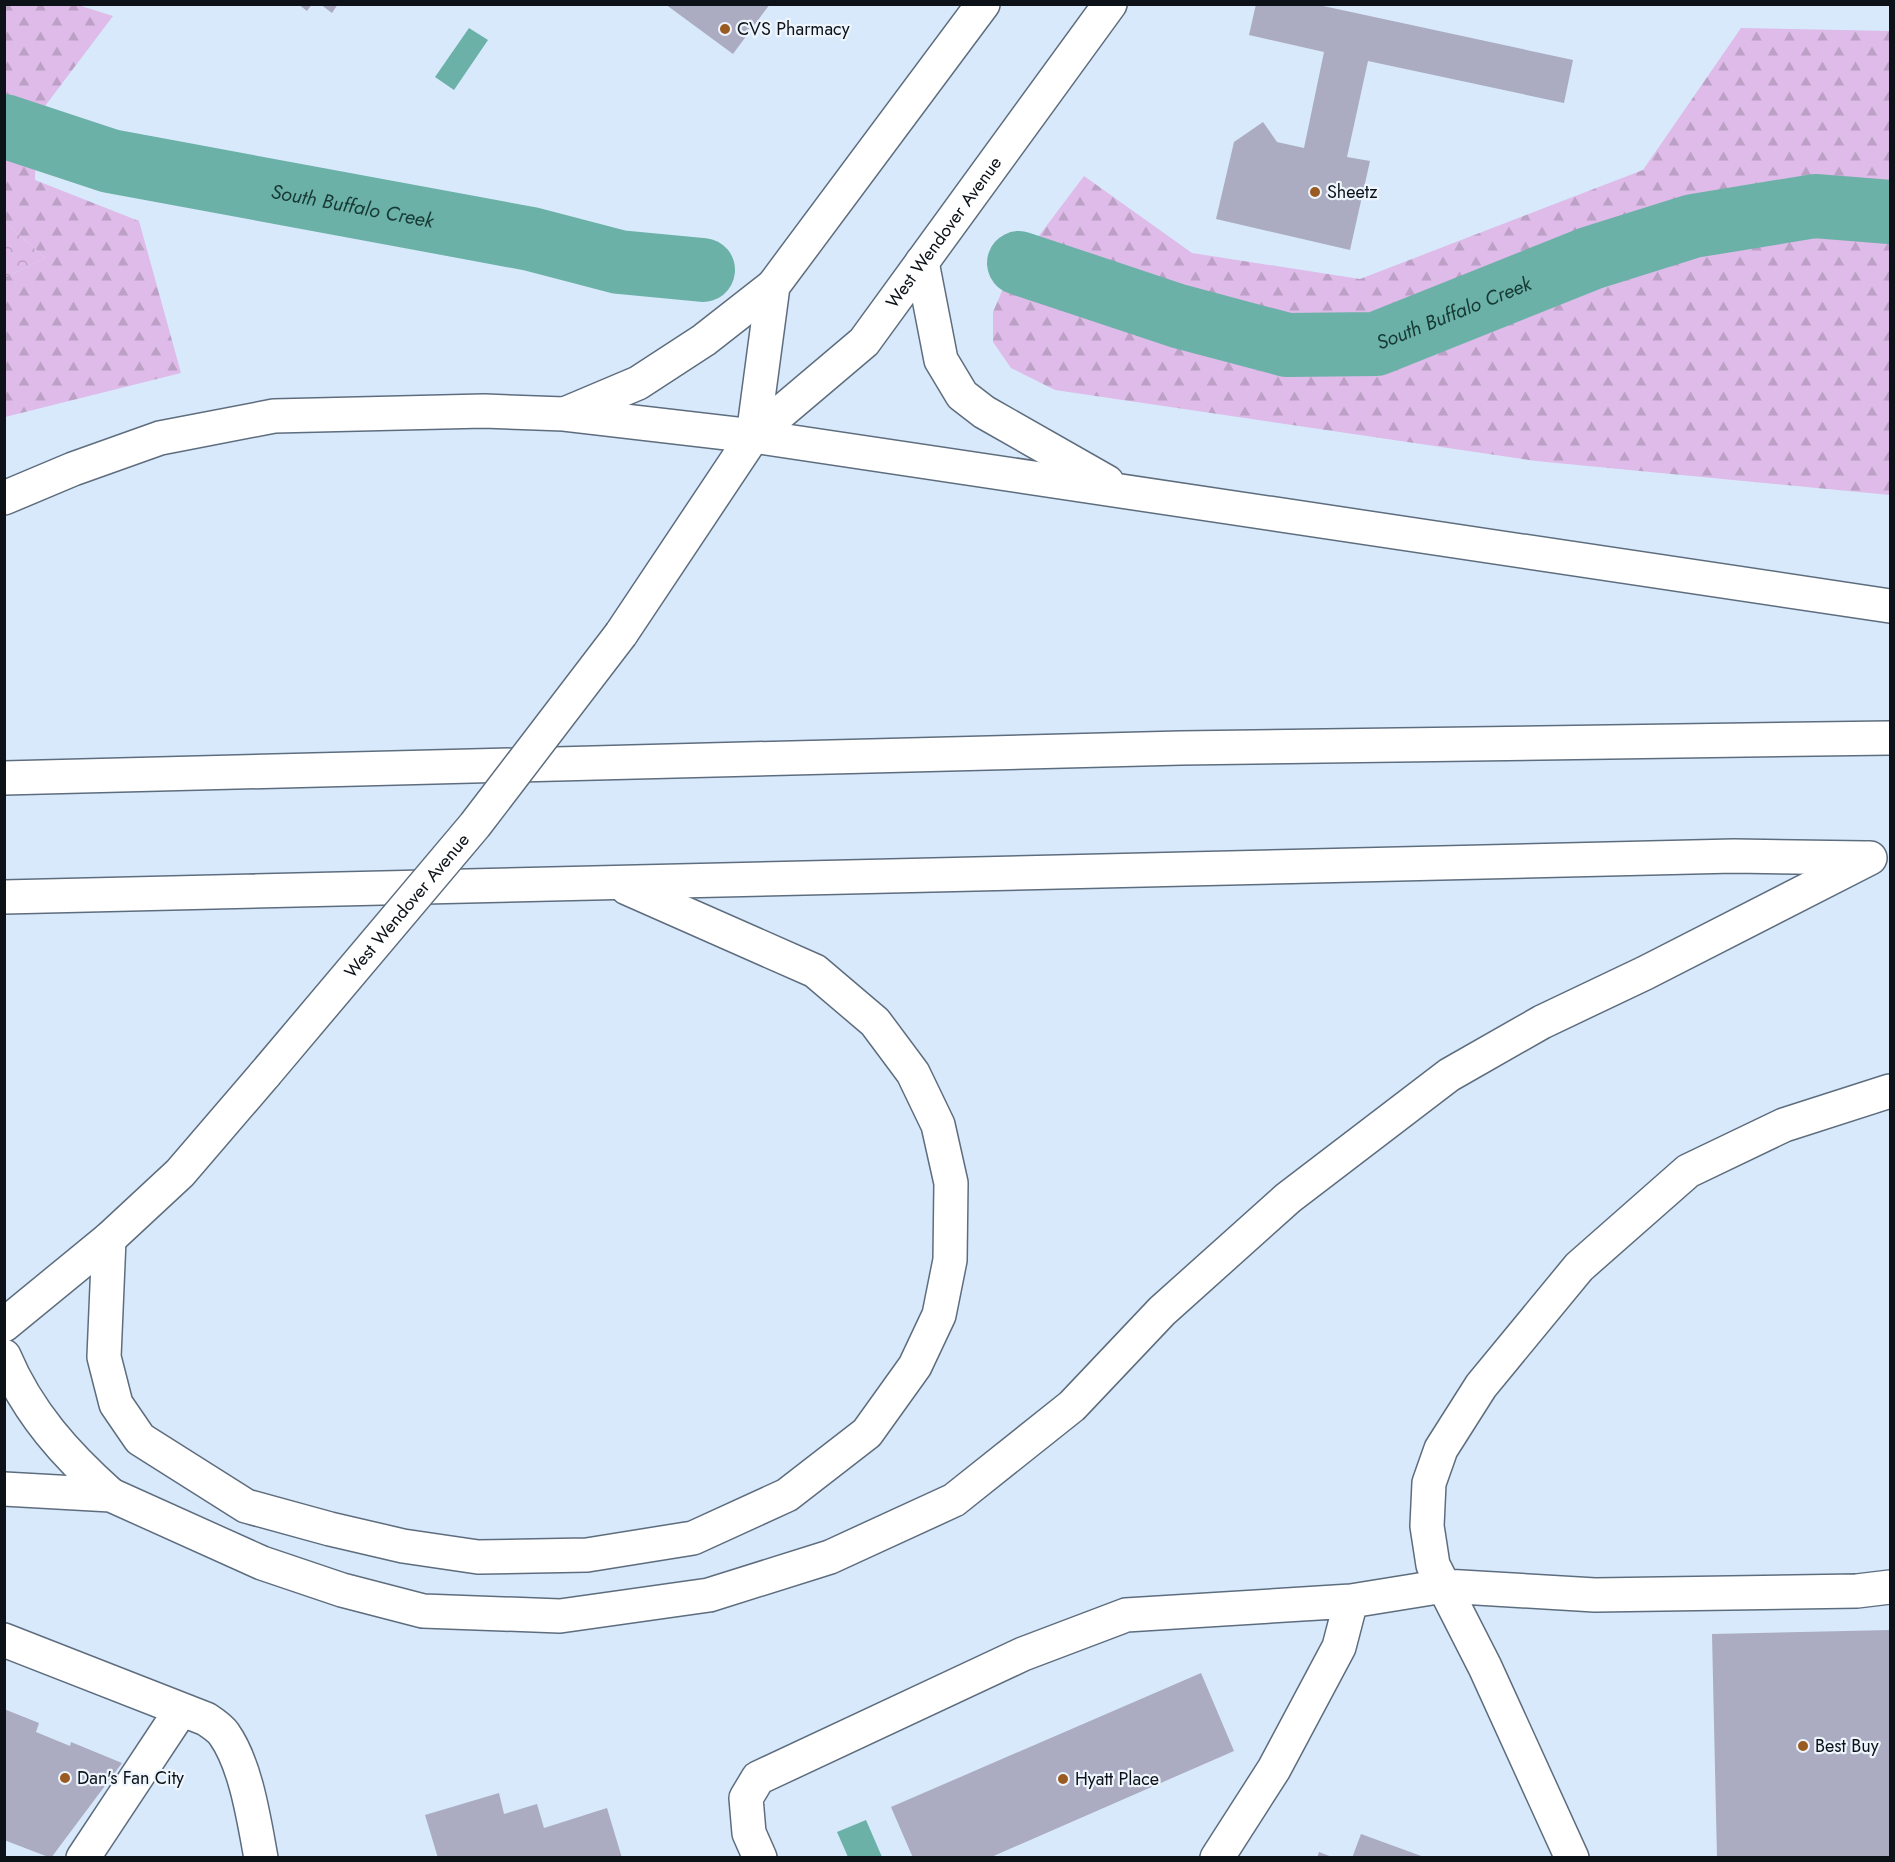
<svg xmlns="http://www.w3.org/2000/svg" width="1895" height="1862" viewBox="0 0 1895 1862" font-family="Jost,sans-serif">
<style>
.forest{fill:url(#forest-firs)}
.park{fill:url(#park-crowns)}
.water{fill:#6bb1a7}
.lines{fill:none;stroke-linecap:round;stroke-linejoin:round}
.river{stroke:#6bb1a7;stroke-width:64}
.building{fill:#abacc2}
.minor-casing{stroke:#5e6d7d;stroke-width:36}
.highway-casing{stroke:#5e6d7d;stroke-width:36}
.minor{stroke:#fff;stroke-width:33}
.highway{stroke:#fff;stroke-width:33}
.highway-bridge-casing{stroke:#5e6d7d;stroke-width:36;stroke-linecap:butt}
.highway-bridge{stroke:#fff;stroke-width:33}
.poi-dot{fill:#995b21;stroke:#eef5fd;stroke-width:2}
.labels{text-anchor:middle;stroke-width:4.5;stroke-linejoin:round;paint-order:stroke}
.poi-label{font-size:18px;fill:#0d1219;stroke:#eef5fd;text-anchor:start}
.street-label{font-size:18px;fill:#0d1219;stroke:#eef5fd}
.water-label{font-size:20px;font-style:italic;fill:#163934;stroke:#eef5fd}
</style>
<defs>
<pattern id="forest-firs" width="22" height="20" patternUnits="userSpaceOnUse" patternTransform="scale(1.5)"><rect width="22" height="20" fill="#debbe8"/><path d="M5 1l3.5 6h-7zM16 11l3.5 6h-7z" fill="#bda0c6"/></pattern>
<pattern id="park-crowns" width="20" height="18" patternUnits="userSpaceOnUse" patternTransform="scale(1.5)"><rect width="20" height="18" fill="#debbe8"/><path d="M2 6a3 3 0 1 1 6 0M12 15a3 3 0 1 1 6 0" fill="none" stroke="#bda0c6"/></pattern>
</defs>
<rect width="100%" height="100%" fill="#d8e9fc"/>
<path class="forest" d="M 5,5 L 78,5 L 113,16 L 36,118 L 35,180 L 139,221 L 181,373 L 5,417 L 5,277 L 45,258 L 5,222 Z
M 1741,28 L 1890,31 L 1890,495 L 1536,461 L 1055,390 L 1011,368 L 993,342 L 993,312 L 1008,277 L 1084,176 L 1192,253 L 1360,279 L 1643,170 Z"/>
<path class="park" d="M 5,222 L 45,258 L 5,277 Z"/>
<path class="water" d="M 469,28 L 488,40 L 454,90 L 435,77 Z
M 866,1820 L 882,1857 L 848,1857 L 837,1832 Z"/>
<g class="lines">
<g class="river">
<path id="s1" d="M 4,126 L 110,161 L 531,239 L 619,262 L 703,270"/>
<path id="s2" d="M 1019,263 L 1178,316 L 1287,345 L 1376,344 L 1591,258 L 1693,226 L 1815,206 L 1890,212"/>
</g>
</g>
<path class="building" d="M 298,4 L 312,4 L 307,11 Z
M 320,4 L 338,4 L 332,13 Z
M 665,4 L 770,4 L 733,54 Z
M 1256,4 L 1314,4 L 1573,60 L 1564,103 L 1368,61 L 1347,157 L 1370,161 L 1350,250 L 1216,219 L 1234,142 L 1263,122 L 1277,142 L 1304,148 L 1324,52 L 1249,35 Z
M 1890,1630 L 1890,1858 L 1717,1858 L 1712,1634 Z
M 1201,1673 L 1234,1751 L 989,1858 L 913,1858 L 891,1807 Z
M 4,1709 L 39,1723 L 36,1732 L 70,1746 L 71,1742 L 122,1763 L 51,1858 L 4,1840 Z
M 499,1793 L 504,1814 L 537,1804 L 544,1828 L 607,1808 L 622,1858 L 438,1858 L 425,1815 Z
M 1361,1834 L 1424,1857 L 1424,1858 L 1352,1858 Z
M 1319,1852 L 1332,1857 L 1332,1858 L 1317,1858 Z"/>
<g class="lines">
<g class="minor-casing">
<path id="minor" d="M 4,1640 L 206,1719 C 212,1723 220,1728 224,1734 C 246,1765 254,1820 261,1858
M 83,1858 L 181,1710
M 760,1858 L 749,1833 L 746,1798 L 758,1778 L 1023,1654 L 1126,1615 L 1351,1601 L 1444,1586 L 1595,1595 L 1857,1591 L 1890,1587
M 1217,1858 L 1274,1769 L 1339,1647 L 1351,1601
M 1572,1858 L 1485,1667 L 1433,1565 L 1427,1526 L 1429,1483 L 1441,1449 L 1481,1386 L 1579,1267 L 1688,1171 L 1784,1125 L 1890,1091"/>
</g>
<g class="highway-casing">
<g id="highway">
<path d="M 922,262 L 941,360 L 962,395 L 984,412 L 1107,482"/>
<path d="M 567,413 L 638,383 L 704,340 L 773,286"/>
<path d="M 753,436 L 773,286 L 983,4"/>
<path d="M 4,498 L 73,469 L 160,438 L 274,416 L 484,411 L 564,414 L 753,436 L 1890,606"/>
<path id="s3" d="M 621,634 L 753,436 L 864,342 L 1110,4"/>
<path d="M 4,778 L 1181,748 L 1890,738"/>
<path d="M 4,897 L 1734,856 L 1865,858"/>
<path d="M 109,1239 L 104,1357 L 116,1404 L 140,1439 L 246,1506 L 330,1529 L 403,1546 L 478,1557 L 587,1555 L 693,1538 L 787,1495 L 867,1433 L 915,1366 L 939,1315 L 950,1260 L 951,1183 L 938,1125 L 913,1073 L 875,1022 L 815,971 L 627,888"/>
<path d="M 4,1325 L 109,1239 L 180,1173 L 265,1074"/>
<path d="M 4,1356 C 28,1413 66,1455 111,1495"/>
<path d="M 4,1489 L 111,1495 L 262,1563 L 342,1590 L 423,1611 L 560,1616 L 709,1595 L 830,1557 L 954,1500 L 1072,1406 L 1162,1311 L 1288,1198 L 1449,1075 L 1542,1022 L 1645,973 L 1870,858"/>
</g>
</g>
<use href="#minor" class="minor"/>
<use href="#highway" class="highway"/>
<g class="highway-bridge-casing">
<g id="highway-bridge">
<path id="s4" d="M 265,1074 L 475,825 L 621,634"/>
</g>
</g>
<use href="#highway-bridge" class="highway-bridge"/>
</g>
<g class="poi-dot">
<circle cx="725" cy="29" r="6"/>
<circle cx="1315" cy="192" r="6"/>
<circle cx="1803" cy="1746" r="6"/>
<circle cx="65" cy="1778" r="6"/>
<circle cx="1063" cy="1779" r="6"/>
</g>
<g class="labels">
<g class="poi-label">
<text x="737" y="35">CVS Pharmacy</text>
<text x="1327" y="198">Sheetz</text>
<text x="1815" y="1752">Best Buy</text>
<text x="77" y="1784">Dan's Fan City</text>
<text x="1075" y="1785">Hyatt Place</text>
</g>
<g class="street-label">
<text dy="6" stroke="none"><textPath href="#s3" startOffset="519">West Wendover Avenue</textPath></text>
<text dy="6" stroke="none"><textPath href="#s4" startOffset="220">West Wendover Avenue</textPath></text>
</g>
<g class="water-label">
<text dy="7" stroke="none"><textPath href="#s1" startOffset="358">South Buffalo Creek</textPath></text>
<text dy="7" stroke="none"><textPath href="#s2" startOffset="453">South Buffalo Creek</textPath></text>
</g>
</g>
<rect width="1895" height="1862" fill="none" stroke="#0d1219" stroke-width="12"/>
</svg>
